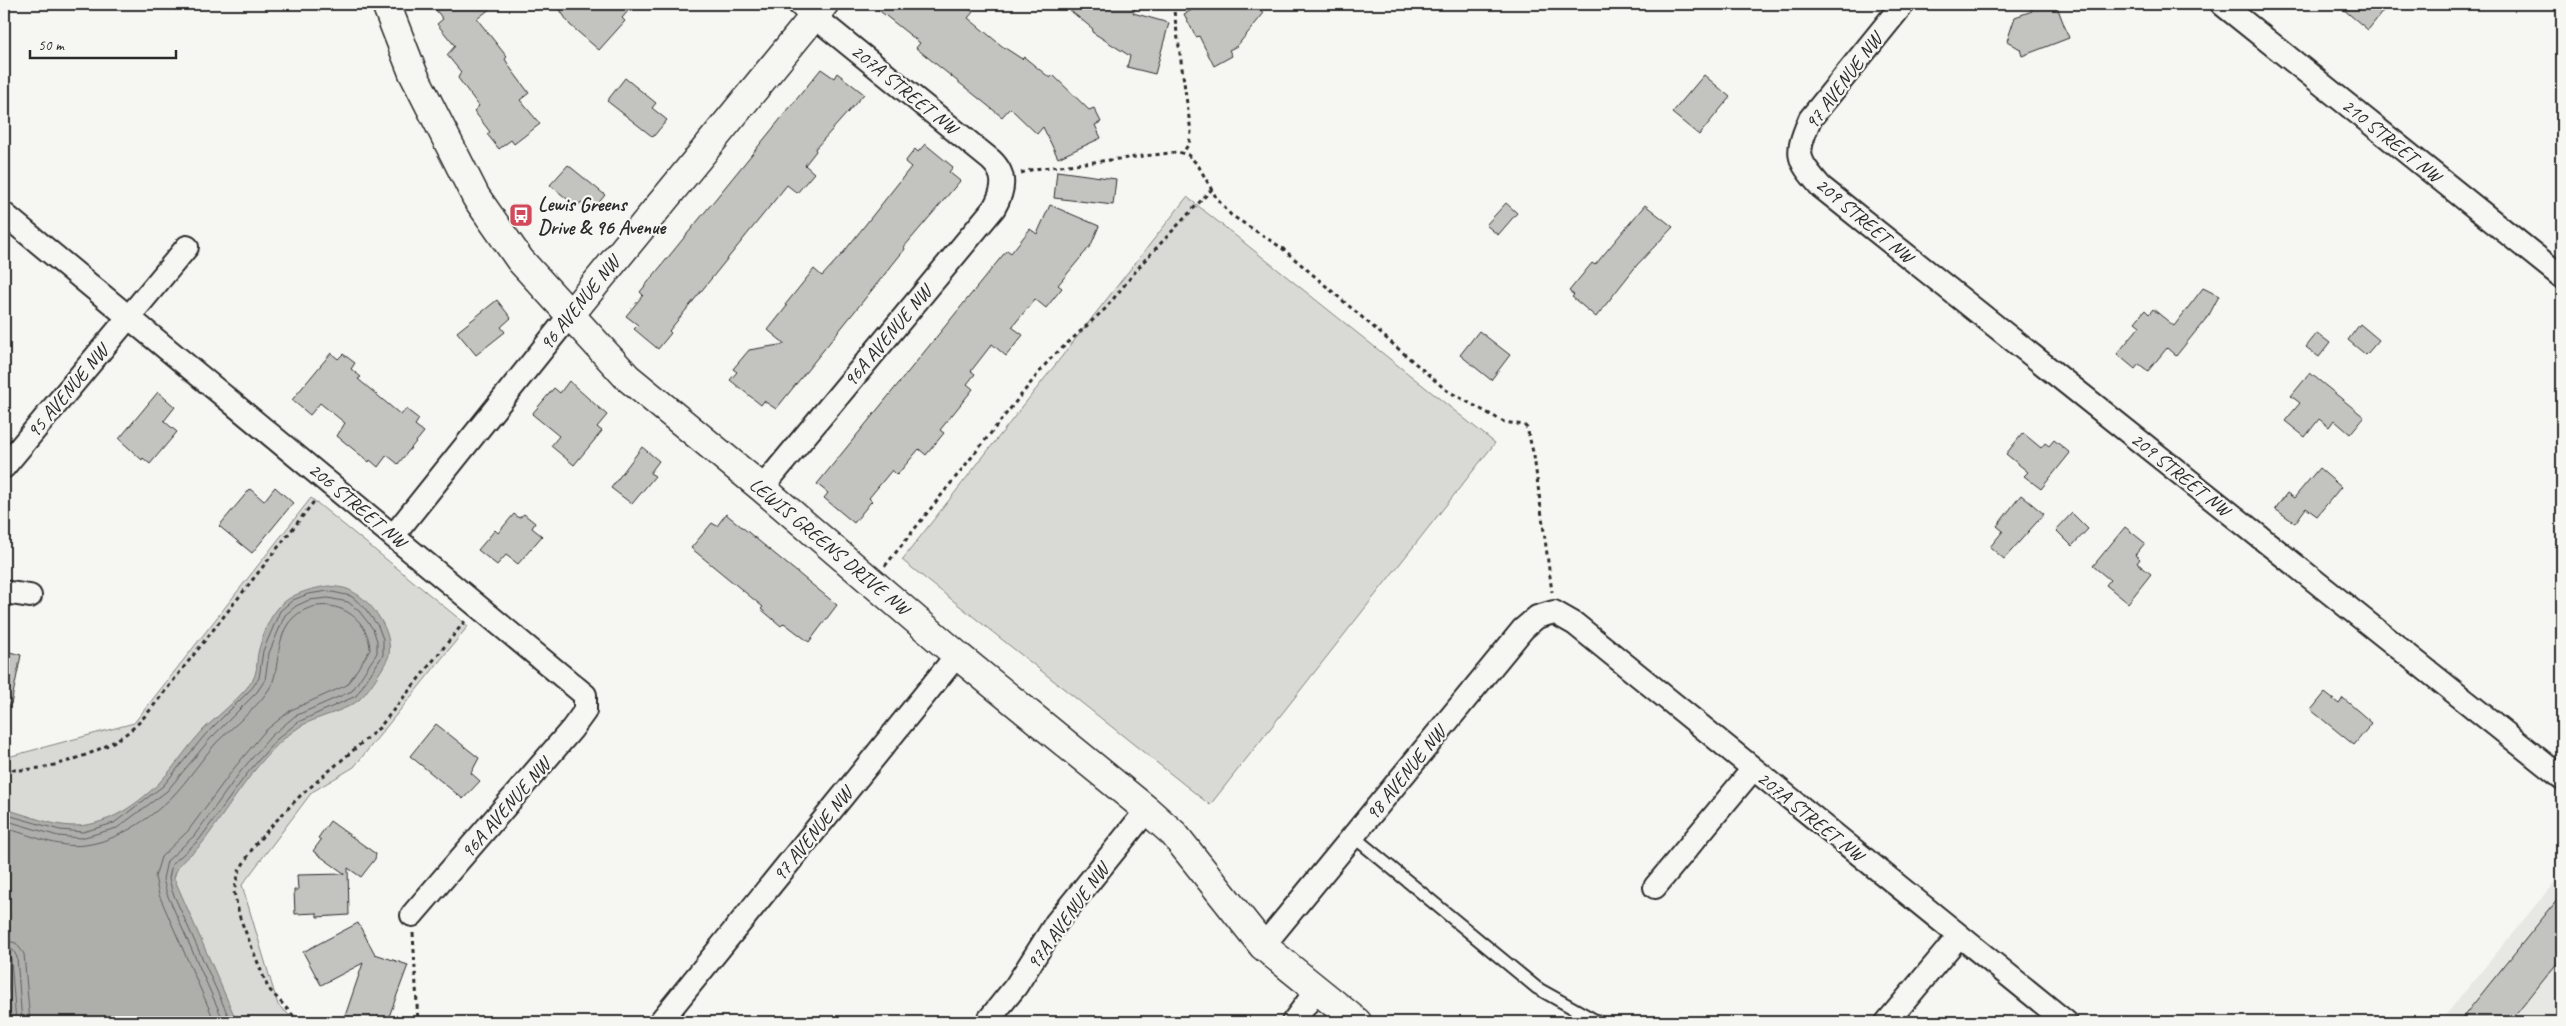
<svg xmlns="http://www.w3.org/2000/svg" width="2566" height="1026" viewBox="0 0 2566 1026" font-family="Caveat,sans-serif">
<style>
.built{fill:#e7e7e3}
.green{fill:#d9d9d5;stroke:#828280}
.water{fill:#aeaeab;stroke:#7a7a78}
.lines{fill:none;stroke-linecap:round;stroke-linejoin:round}
.shore{stroke:#5f5f5e;stroke-width:1}
.building{fill:#c3c3c0;stroke:#2b2b2b}
.lane-casing{stroke:#2b2b2b;stroke-width:15}
.street-casing{stroke:#2b2b2b;stroke-width:26}
.secondary-casing{stroke:#2b2b2b;stroke-width:31}
.path{stroke:#2b2b2b;stroke-width:3;stroke-dasharray:4 4;stroke-linecap:butt}
.lane{stroke:#f6f6f2;stroke-width:11}
.street{stroke:#f6f6f2;stroke-width:22}
.secondary{stroke:#f6f6f2;stroke-width:28}
.labels{text-anchor:middle;stroke-width:4.5;stroke-linejoin:round;paint-order:stroke}
.street-label{font-size:20px;fill:#2b2b2b;stroke:#f6f6f2}
.poi-label{font-size:20px;font-weight:bold;fill:#2b2b2b;stroke:#f6f6f2;text-anchor:start}
</style>
<rect width="100%" height="100%" fill="#f6f6f2"/>
<filter id="ink" filterUnits="userSpaceOnUse"><feTurbulence type="fractalNoise" baseFrequency=".02" numOctaves="2"/><feDisplacementMap in="SourceGraphic" scale="10" xChannelSelector="R" yChannelSelector="G"/><feConvolveMatrix kernelMatrix="1 2 1 2 8 2 1 2 1" color-interpolation-filters="sRGB"/></filter>
<g filter="url(#ink)">
<path class="built" d="M 2562,873 L 2562,1022 L 2440,1022 Z"/>
<path class="green" d="M 1187,197 L 1495,443 L 1210,805 L 902,560 Z
M 311,498 L 468,626 L 354,767 L 312,792 L 242,885 L 278,1005 L 297,1022 L 4,1022 L 4,758 L 134,723 Z"/>
<path class="water" d="M 328,586 C 336,587 346,587 353,592 C 373,602 393,632 389,655 C 387,663 367,693 360,699 C 347,711 318,716 301,726 C 261,751 232,804 204,841 C 193,856 179,858 174,878 L 237,1022 L 11,1022 L 4,929 L 4,809 C 22,813 45,823 62,825 C 99,831 134,808 159,783 C 175,767 187,747 203,730 C 215,718 250,690 255,675 C 258,667 256,657 259,649 C 271,607 284,593 328,586 Z"/>
<g class="lines">
<path class="shore" d="M 4,814 L 60,830 L 83,832 L 114,823 L 163,786 L 205,735 L 252,688 L 259,678 L 263,651 L 280,611 L 293,600 L 308,594 L 328,591 L 351,596 L 364,607 L 378,626 L 383,639 L 383,655 L 356,696 L 298,722 L 276,740 L 246,775 L 199,840 L 172,864 L 169,878 L 172,891 L 231,1022
M 4,820 L 58,836 L 81,838 L 117,828 L 167,791 L 210,739 L 257,692 L 265,680 L 269,653 L 285,615 L 296,606 L 309,600 L 328,598 L 348,602 L 359,611 L 373,629 L 377,641 L 377,653 L 352,691 L 295,716 L 271,736 L 241,771 L 194,836 L 167,861 L 163,879 L 167,894 L 224,1022
M 4,828 C 30,834 58,849 85,845 C 117,841 150,819 173,796 C 188,780 201,760 216,743 C 234,725 258,708 271,686 C 280,669 275,635 293,618 C 321,591 369,611 370,650 L 347,685 L 291,710 L 265,731 L 235,767 L 188,831 L 161,857 L 155,877 L 159,895 L 215,1022
M 4,940 L 16,943 L 24,954 L 30,1022
M 4,948 L 13,950 L 17,957 L 22,1022
M 4,954 L 9,955 L 11,959 L 16,1022"/>
</g>
<path class="building" d="M 431,4 L 496,4 L 477,19 L 507,57 L 505,59 L 511,69 L 529,93 L 520,100 L 540,124 L 514,144 L 511,140 L 499,149 L 487,134 L 490,132 L 474,111 L 479,106 L 458,78 L 461,72 L 447,55 L 455,46 L 437,24 L 443,19 Z
M 556,4 L 634,4 L 622,18 L 625,21 L 599,50 L 570,25 Z
M 871,4 L 963,4 L 973,12 L 968,18 L 1002,46 L 1022,59 L 1024,57 L 1050,78 L 1053,75 L 1089,110 L 1094,108 L 1101,122 L 1095,125 L 1101,138 L 1058,158 L 1043,127 L 1037,134 L 1010,108 L 1002,117 L 916,48 L 920,43 Z
M 1062,4 L 1138,4 L 1133,13 L 1169,23 L 1155,74 L 1127,67 L 1130,56 L 1092,32 L 1093,29 Z
M 1203,4 L 1252,4 L 1264,13 L 1237,46 L 1229,50 L 1232,56 L 1214,66 L 1199,36 L 1196,37 L 1184,14 Z
M 2029,4 L 2056,4 L 2069,38 L 2022,56 L 2020,49 L 2007,41 L 2015,17 L 2032,11 Z
M 2337,4 L 2375,4 L 2383,11 L 2368,30 Z
M 821,69 L 834,78 L 837,73 L 864,94 L 815,149 L 816,151 L 805,165 L 814,173 L 797,193 L 787,185 L 669,331 L 671,333 L 658,349 L 634,329 L 638,325 L 626,316 L 643,295 L 640,292 Z
M 1704,75 L 1730,97 L 1699,135 L 1672,113 Z
M 625,78 L 656,103 L 652,108 L 667,120 L 653,137 L 607,101 Z
M 925,144 L 953,167 L 949,172 L 960,181 L 904,247 L 905,249 L 776,409 L 764,401 L 761,405 L 730,380 L 737,372 L 733,369 L 749,350 L 785,344 L 768,330 L 787,306 L 785,305 L 814,269 L 822,276 L 843,253 L 911,167 L 905,162 L 915,149 L 918,152 Z
M 568,165 L 605,195 L 592,211 L 581,202 L 577,207 L 550,185 Z
M 1057,171 L 1116,179 L 1113,205 L 1054,198 Z
M 1506,203 L 1517,213 L 1498,235 L 1486,225 Z
M 1050,205 L 1099,226 L 1091,245 L 1058,285 L 1062,288 L 1046,308 L 1035,299 L 1012,327 L 1023,335 L 1006,356 L 992,344 L 971,371 L 975,374 L 967,384 L 973,389 L 940,430 L 944,433 L 926,455 L 919,449 L 897,475 L 892,470 L 869,498 L 872,501 L 870,503 L 854,523 L 824,498 L 828,493 L 817,484 L 1007,250 L 1011,253 L 1030,229 L 1037,234 Z
M 1645,205 L 1673,227 L 1637,265 L 1596,317 L 1572,297 L 1574,295 L 1569,291 L 1592,263 L 1595,265 Z
M 2203,288 L 2219,296 L 2209,315 L 2176,356 L 2167,348 L 2148,371 L 2139,364 L 2135,369 L 2117,354 L 2140,326 L 2135,322 L 2145,310 L 2149,314 L 2153,309 L 2174,326 Z
M 497,300 L 511,318 L 501,327 L 505,332 L 476,355 L 457,332 Z
M 2360,324 L 2379,340 L 2366,355 L 2348,340 Z
M 1479,331 L 1510,355 L 1491,380 L 1460,355 Z
M 2317,333 L 2330,343 L 2319,357 L 2306,347 Z
M 331,353 L 338,359 L 343,354 L 355,363 L 351,369 L 361,377 L 358,379 L 401,415 L 406,409 L 419,419 L 415,425 L 424,432 L 398,464 L 387,455 L 378,467 L 370,460 L 369,462 L 337,436 L 345,423 L 320,403 L 310,415 L 292,400 Z
M 2310,373 L 2364,417 L 2350,434 L 2334,420 L 2329,427 L 2319,419 L 2305,437 L 2285,421 L 2300,403 L 2291,396 Z
M 569,381 L 607,415 L 597,427 L 602,431 L 574,465 L 551,446 L 559,436 L 532,414 L 554,388 L 560,393 Z
M 158,392 L 175,407 L 164,421 L 177,432 L 150,464 L 143,458 L 142,460 L 119,439 Z
M 2023,433 L 2041,448 L 2045,443 L 2049,446 L 2054,440 L 2070,453 L 2041,489 L 2024,476 L 2028,472 L 2006,454 Z
M 642,447 L 659,461 L 650,473 L 655,476 L 632,504 L 611,488 Z
M 2319,468 L 2341,487 L 2317,516 L 2306,508 L 2295,523 L 2275,509 L 2287,493 L 2294,498 Z
M 275,487 L 293,503 L 252,553 L 219,526 L 250,489 L 264,501 Z
M 2021,495 L 2044,514 L 2004,559 L 1990,547 L 2003,531 L 1997,526 Z
M 2072,513 L 2088,529 L 2072,546 L 2056,530 Z
M 514,514 L 519,518 L 524,514 L 535,523 L 532,528 L 542,536 L 518,564 L 506,555 L 497,565 L 478,550 L 495,530 L 498,533 Z
M 726,514 L 837,605 L 809,642 L 784,623 L 781,626 L 761,609 L 763,607 L 691,548 L 712,523 L 717,526 Z
M 2125,527 L 2145,543 L 2135,555 L 2140,559 L 2137,563 L 2151,574 L 2128,603 L 2106,585 L 2110,580 L 2093,566 Z
M 6,651 L 21,655 L 11,704 L 4,704 L 4,652 Z
M 2325,693 L 2339,704 L 2343,698 L 2372,723 L 2354,745 L 2311,710 Z
M 436,724 L 479,758 L 471,773 L 480,781 L 463,799 L 410,756 Z
M 330,821 L 376,854 L 375,859 L 361,877 L 348,868 L 349,915 L 317,917 L 317,913 L 295,914 L 294,890 L 298,890 L 297,875 L 345,874 L 313,851 L 321,840 L 318,838 Z
M 2562,894 L 2562,957 L 2510,1022 L 2459,1022 Z
M 358,923 L 375,954 L 408,965 L 387,1022 L 343,1022 L 363,963 L 321,985 L 303,952 Z"/>
<g class="lines">
<g class="lane-casing">
<path id="lane" d="M 1354,837 L 1537,988 L 1598,1022"/>
</g>
<g class="street-casing">
<path id="street" d="M 1903,4 L 1810,119 C 1795,155 1796,158 1821,187 L 2562,778
M 2222,4 L 2562,277
M 4,214 L 585,695 L 585,711 L 572,729 L 412,915
M 4,467 L 187,247
M 762,488 L 994,208 C 1004,190 1007,175 991,160 L 799,4
M 394,535 L 570,315
M 4,592 L 30,596
M 1655,887 L 1753,769
M 1263,946 L 1523,629 L 1537,617 L 1554,612 L 1575,624 L 2066,1022
M 660,1022 L 957,655
M 987,1022 L 1016,986 L 1056,923 L 1147,810
M 1293,1022 L 1316,991
M 1887,1022 L 1959,936"/>
</g>
<g class="secondary-casing">
<path id="secondary" d="M 386,4 L 413,73 L 476,197 L 520,260 L 627,377 L 762,488 L 957,655 L 1147,810 L 1174,834 L 1263,946 L 1357,1022
M 570,315 L 824,4"/>
</g>
<path class="path" d="M 1173,4 L 1191,132 L 1189,144 L 1183,152
M 1021,173 L 1034,169 L 1178,152 L 1188,155 L 1198,165 L 1217,199 L 1231,215 L 1282,248 L 1446,390 L 1504,422 L 1524,425 L 1527,428 L 1534,456 L 1552,592
M 885,566 L 1049,360 L 1105,309 L 1144,261 L 1212,189
M 4,769 C 40,775 104,753 132,729 C 139,723 145,716 151,709 L 316,499
M 413,933 L 418,1022
M 299,1022 L 268,988 L 240,918 L 234,892 L 239,871 L 254,846 L 275,822 L 300,796 L 379,728 L 465,621"/>
<use href="#lane" class="lane"/>
<use href="#street" class="street"/>
<use href="#secondary" class="secondary"/>
</g>
</g>
<defs>
<g id="bus-square" transform="scale(1.25)"><rect x="-9" y="-9" width="18" height="18" rx="4" fill="#d1495b" stroke="#f6f6f2"/><path d="M-5-6H5V4H4V6H2V4H-2V6H-4V4H-5ZM-3.5-4V0h7V-4ZM-3.5 1.2v1.5H-2V1.2ZM2 1.2v1.5H3.5V1.2Z" fill="#fff"/></g>
</defs>
<g fill-rule="evenodd">
<use href="#bus-square" x="521" y="215"/>
</g>
<g class="labels">
<g class="street-label">
<text transform="translate(1843 81) rotate(-53)" y="7">97 AVENUE NW</text>
<text transform="translate(905 89) rotate(39)" y="7">207A STREET NW</text>
<text transform="translate(2392 140) rotate(39)" y="7">210 STREET NW</text>
<text transform="translate(1865 220) rotate(40)" y="7">209 STREET NW</text>
<text transform="translate(579 303) rotate(-51)" y="7">96 AVENUE NW</text>
<text transform="translate(887 336) rotate(-50)" y="7">96A AVENUE NW</text>
<text transform="translate(67 391) rotate(-50)" y="7">95 AVENUE NW</text>
<text transform="translate(2181 474) rotate(39)" y="7">209 STREET NW</text>
<text transform="translate(358 505) rotate(40)" y="7">206 STREET NW</text>
<text transform="translate(830 546) rotate(40)" y="7">LEWIS GREENS DRIVE NW</text>
<text transform="translate(1405 773) rotate(-51)" y="7">98 AVENUE NW</text>
<text transform="translate(505 808) rotate(-49)" y="7">96A AVENUE NW</text>
<text transform="translate(1811 816) rotate(39)" y="7">207A STREET NW</text>
<text transform="translate(812 834) rotate(-51)" y="7">97 AVENUE NW</text>
<text transform="translate(1067 916) rotate(-54)" y="7">97A AVENUE NW</text>
</g>
<g class="poi-label">
<text x="538" y="211">Lewis Greens<tspan x="538" dy="23">Drive &amp; 96 Avenue</tspan></text>
</g>
</g>
<rect width="2566" height="1026" fill="none" stroke="#f6f6f2" stroke-width="20"/>
<rect x="10" y="10" width="2546" height="1006" fill="none" stroke="#2b2b2b" stroke-width="2" filter="url(#ink)"/>
<path d="M30 50v8h146v-8" fill="none" stroke="#2b2b2b" stroke-width="2.5"/>
<text x="38" y="50" font-size="15" fill="#2b2b2b" stroke="#f6f6f2" stroke-width="4" paint-order="stroke">50 m</text>
</svg>
